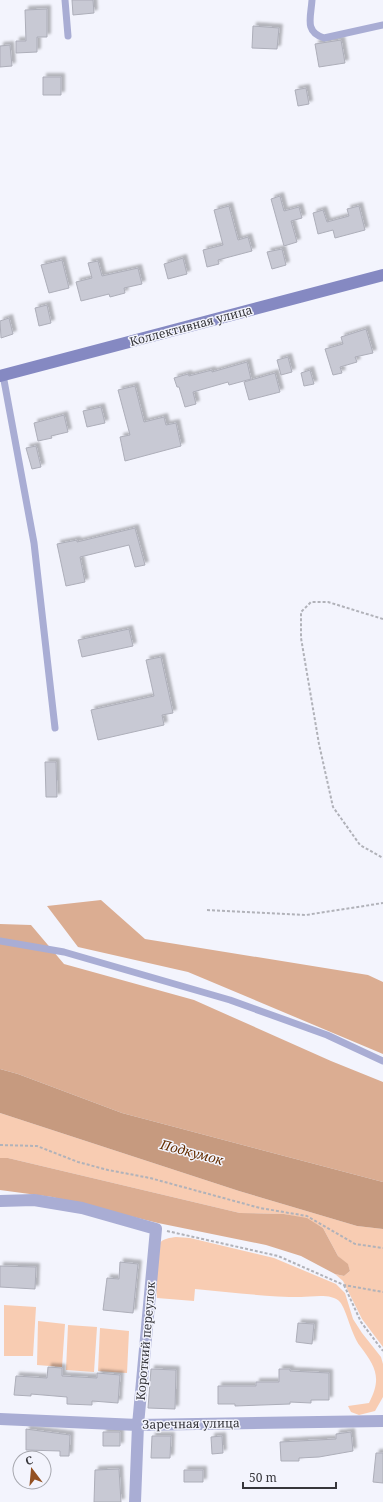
<svg xmlns="http://www.w3.org/2000/svg" width="383" height="1502" viewBox="0 0 383 1502" font-family="'Noto Serif',serif">
<style>
.green{fill:#f8ccb2}
.forest{fill:#dbad92}
.water{fill:#c69a7f}
.building{fill:#c8c9d4;stroke:#adaeb9;filter:url(#shadow)}
.lines{fill:none;stroke-linecap:round;stroke-linejoin:round}
.path{stroke:#b1b2b9;stroke-width:2;stroke-dasharray:3 2;stroke-linecap:butt}
.lane{stroke:#a9add4;stroke-width:7}
.street{stroke:#a9add4;stroke-width:12}
.secondary{stroke:#8589c2;stroke-width:12}
.labels{text-anchor:middle;stroke-width:3;stroke-linejoin:round;paint-order:stroke}
.street-label{font-size:12px;fill:#36363b;stroke:#f3f4fd}
.water-label{font-size:13px;font-style:italic;fill:#652e00;stroke:#f3f4fd}
</style>
<defs>
<filter id="shadow"><feDropShadow dx="3.5" dy="-3.5" stdDeviation="1" flood-color="#0004"/></filter>
</defs>
<rect width="100%" height="100%" fill="#f3f4fd"/>
<path class="green" d="M 0,1113 L 239,1191 L 357,1226 L 383,1229 L 383,1347 L 362,1319 L 343,1281 L 335,1274 L 344,1276 L 350,1271 L 348,1265 L 338,1256 L 323,1228 L 307,1219 L 284,1214 L 240,1213 L 8,1158 L 0,1158 Z
M 176,1237 L 190,1238 L 274,1258 L 336,1284 L 345,1293 L 353,1319 L 362,1333 L 381,1357 L 383,1364 L 383,1397 L 375,1411 L 359,1415 L 351,1412 L 348,1406 L 369,1403 C 382,1378 376,1367 360,1346 C 351,1334 347,1311 340,1302 C 332,1293 312,1297 301,1297 C 266,1297 230,1292 195,1289 L 194,1301 L 157,1298 C 156,1287 155,1253 159,1244 C 163,1238 170,1238 176,1237 Z
M 4,1305 L 36,1307 L 33,1356 L 4,1356 Z
M 38,1321 L 65,1324 L 62,1367 L 37,1365 Z
M 68,1325 L 97,1327 L 94,1372 L 66,1370 Z
M 100,1328 L 129,1331 L 127,1373 L 98,1371 Z"/>
<path class="forest" d="M 101,900 L 145,939 L 368,975 L 383,982 L 383,1054 L 188,972 L 78,947 L 47,906 Z
M 0,924 L 31,925 L 64,964 L 194,1000 L 331,1061 L 383,1082 L 383,1182 L 122,1113 L 18,1074 L 0,1069 Z
M 0,1158 L 8,1158 L 240,1213 L 284,1214 L 307,1218 L 323,1228 L 338,1256 L 348,1264 L 350,1271 L 344,1276 L 335,1274 L 301,1256 L 266,1245 L 158,1223 L 52,1197 L 0,1190 Z"/>
<path class="water" d="M 0,1069 L 18,1074 L 122,1113 L 383,1182 L 383,1229 L 357,1226 L 239,1191 L 0,1113 Z"/>
<path class="building" d="M 72,0 L 93,0 L 94,13 L 73,15 Z
M 47,9 L 47,37 L 37,37 L 37,52 L 16,53 L 16,41 L 26,41 L 25,10 Z
M 253,26 L 279,28 L 277,49 L 252,48 Z
M 341,40 L 345,63 L 319,67 L 315,44 Z
M 10,45 L 12,66 L 0,67 L 0,46 Z
M 43,77 L 61,77 L 61,95 L 43,95 Z
M 306,88 L 309,104 L 298,106 L 295,90 Z
M 280,196 L 284,211 L 299,207 L 302,218 L 291,221 L 297,242 L 284,246 L 271,199 Z
M 229,206 L 238,240 L 248,237 L 252,251 L 218,260 L 219,264 L 207,267 L 203,250 L 223,245 L 214,210 Z
M 359,206 L 365,230 L 335,238 L 333,230 L 318,234 L 313,213 L 323,210 L 327,222 L 349,216 L 347,209 Z
M 282,249 L 286,265 L 272,269 L 267,252 Z
M 183,258 L 187,274 L 168,279 L 164,264 Z
M 62,260 L 69,288 L 49,293 L 41,265 Z
M 98,261 L 102,276 L 138,268 L 142,284 L 124,288 L 125,293 L 110,297 L 109,294 L 81,301 L 76,282 L 92,278 L 88,263 Z
M 47,305 L 51,323 L 39,326 L 35,308 Z
M 9,318 L 13,334 L 1,338 L 0,321 Z
M 366,329 L 373,353 L 355,357 L 357,362 L 340,367 L 342,373 L 333,375 L 325,349 L 343,344 L 341,337 Z
M 288,357 L 292,372 L 281,375 L 277,360 Z
M 247,362 L 251,379 L 229,385 L 228,382 L 193,392 L 196,404 L 185,407 L 179,387 L 177,387 L 174,378 L 188,374 L 189,376 L 212,370 L 212,372 Z
M 310,370 L 314,384 L 304,386 L 301,373 Z
M 275,373 L 280,392 L 249,400 L 244,382 Z
M 135,386 L 144,422 L 164,417 L 166,425 L 176,423 L 181,446 L 125,461 L 120,437 L 130,435 L 118,390 Z
M 101,407 L 105,423 L 87,427 L 83,411 Z
M 64,415 L 68,432 L 51,436 L 52,438 L 38,441 L 34,423 Z
M 36,446 L 41,467 L 32,469 L 26,448 Z
M 135,528 L 145,565 L 135,567 L 129,545 L 80,557 L 85,582 L 66,586 L 57,544 L 77,540 L 77,542 Z
M 129,629 L 133,646 L 82,657 L 78,640 Z
M 161,657 L 173,713 L 162,715 L 164,725 L 98,740 L 91,710 L 154,696 L 146,660 Z
M 45,762 L 56,762 L 57,797 L 46,797 Z
M 120,1262 L 138,1264 L 133,1313 L 103,1310 L 107,1278 L 119,1279 Z
M 0,1266 L 36,1267 L 35,1289 L 0,1287 Z
M 298,1323 L 314,1324 L 312,1344 L 296,1342 Z
M 48,1367 L 62,1368 L 62,1376 L 97,1378 L 97,1373 L 120,1375 L 118,1403 L 92,1401 L 92,1405 L 67,1404 L 67,1397 L 31,1394 L 31,1396 L 14,1395 L 16,1376 L 47,1378 Z
M 151,1369 L 176,1370 L 175,1409 L 148,1408 Z
M 279,1369 L 290,1369 L 290,1371 L 329,1373 L 329,1400 L 311,1400 L 311,1403 L 290,1402 L 290,1404 L 235,1406 L 235,1404 L 218,1404 L 218,1386 L 256,1386 L 256,1382 L 279,1382 Z
M 26,1429 L 70,1435 L 69,1456 L 60,1456 L 60,1451 L 26,1450 Z
M 103,1432 L 120,1432 L 120,1446 L 103,1446 Z
M 351,1432 L 353,1451 L 319,1457 L 299,1458 L 299,1461 L 281,1461 L 280,1442 L 336,1439 L 336,1434 Z
M 152,1436 L 171,1436 L 170,1458 L 151,1458 Z
M 222,1436 L 223,1453 L 212,1454 L 211,1437 Z
M 376,1453 L 383,1453 L 383,1483 L 373,1482 Z
M 119,1469 L 121,1502 L 94,1502 L 95,1470 Z
M 184,1470 L 203,1470 L 203,1482 L 184,1482 Z"/>
<g class="lines">
<path class="path" d="M 383,619 L 328,602 L 311,602 L 301,612 L 301,638 L 319,744 L 333,807 L 360,845 L 383,858
M 207,910 L 306,915 L 383,903
M 0,1145 L 37,1146 L 78,1162 L 108,1170 L 150,1178 L 260,1208 L 307,1216 L 355,1244 L 383,1248
M 167,1231 L 278,1256 L 344,1285 L 383,1292
M 344,1285 L 361,1322 L 383,1351"/>
<path class="lane" d="M 65,0 L 68,36
M 312,0 C 311,17 304,32 324,38 L 383,25
M 3,375 L 34,543 L 55,728
M 0,941 L 64,952 L 230,1000 L 327,1035 L 383,1061"/>
<path class="street" d="M 0,1201 L 34,1200 L 82,1208 L 156,1229 L 138,1425 L 135,1502
M 0,1419 L 138,1425 L 383,1421"/>
<path class="secondary" d="M 0,376 L 383,275"/>
</g>
<g class="labels">
<g class="street-label">
<text transform="translate(191 326) rotate(-15)" y="4">Коллективная улица</text>
<text transform="translate(146 1341) rotate(-85)" y="4">Короткий переулок</text>
<text transform="translate(191 1424) rotate(-1)" y="4">Заречная улица</text>
</g>
<g class="water-label">
<text transform="translate(192 1152) rotate(15)" y="5">Подкумок</text>
</g>
</g>
<g transform="translate(32 1470) rotate(344)"><circle r="19" fill="#f3f4fd" stroke="#a7a8af"/>
<path d="M0-3L7 15L0 10L-7 15Z" fill="#935021"/>
<text y="-6" font-size="11" font-weight="bold" text-anchor="middle" fill="#36363b">С</text>
</g>
<path d="M243 1482v6h93v-6" fill="none" stroke="#36363b" stroke-width="2"/>
<text x="249" y="1482" font-size="12" fill="#36363b" stroke="#f3f4fd" stroke-width="3" paint-order="stroke">50 m</text>
</svg>
